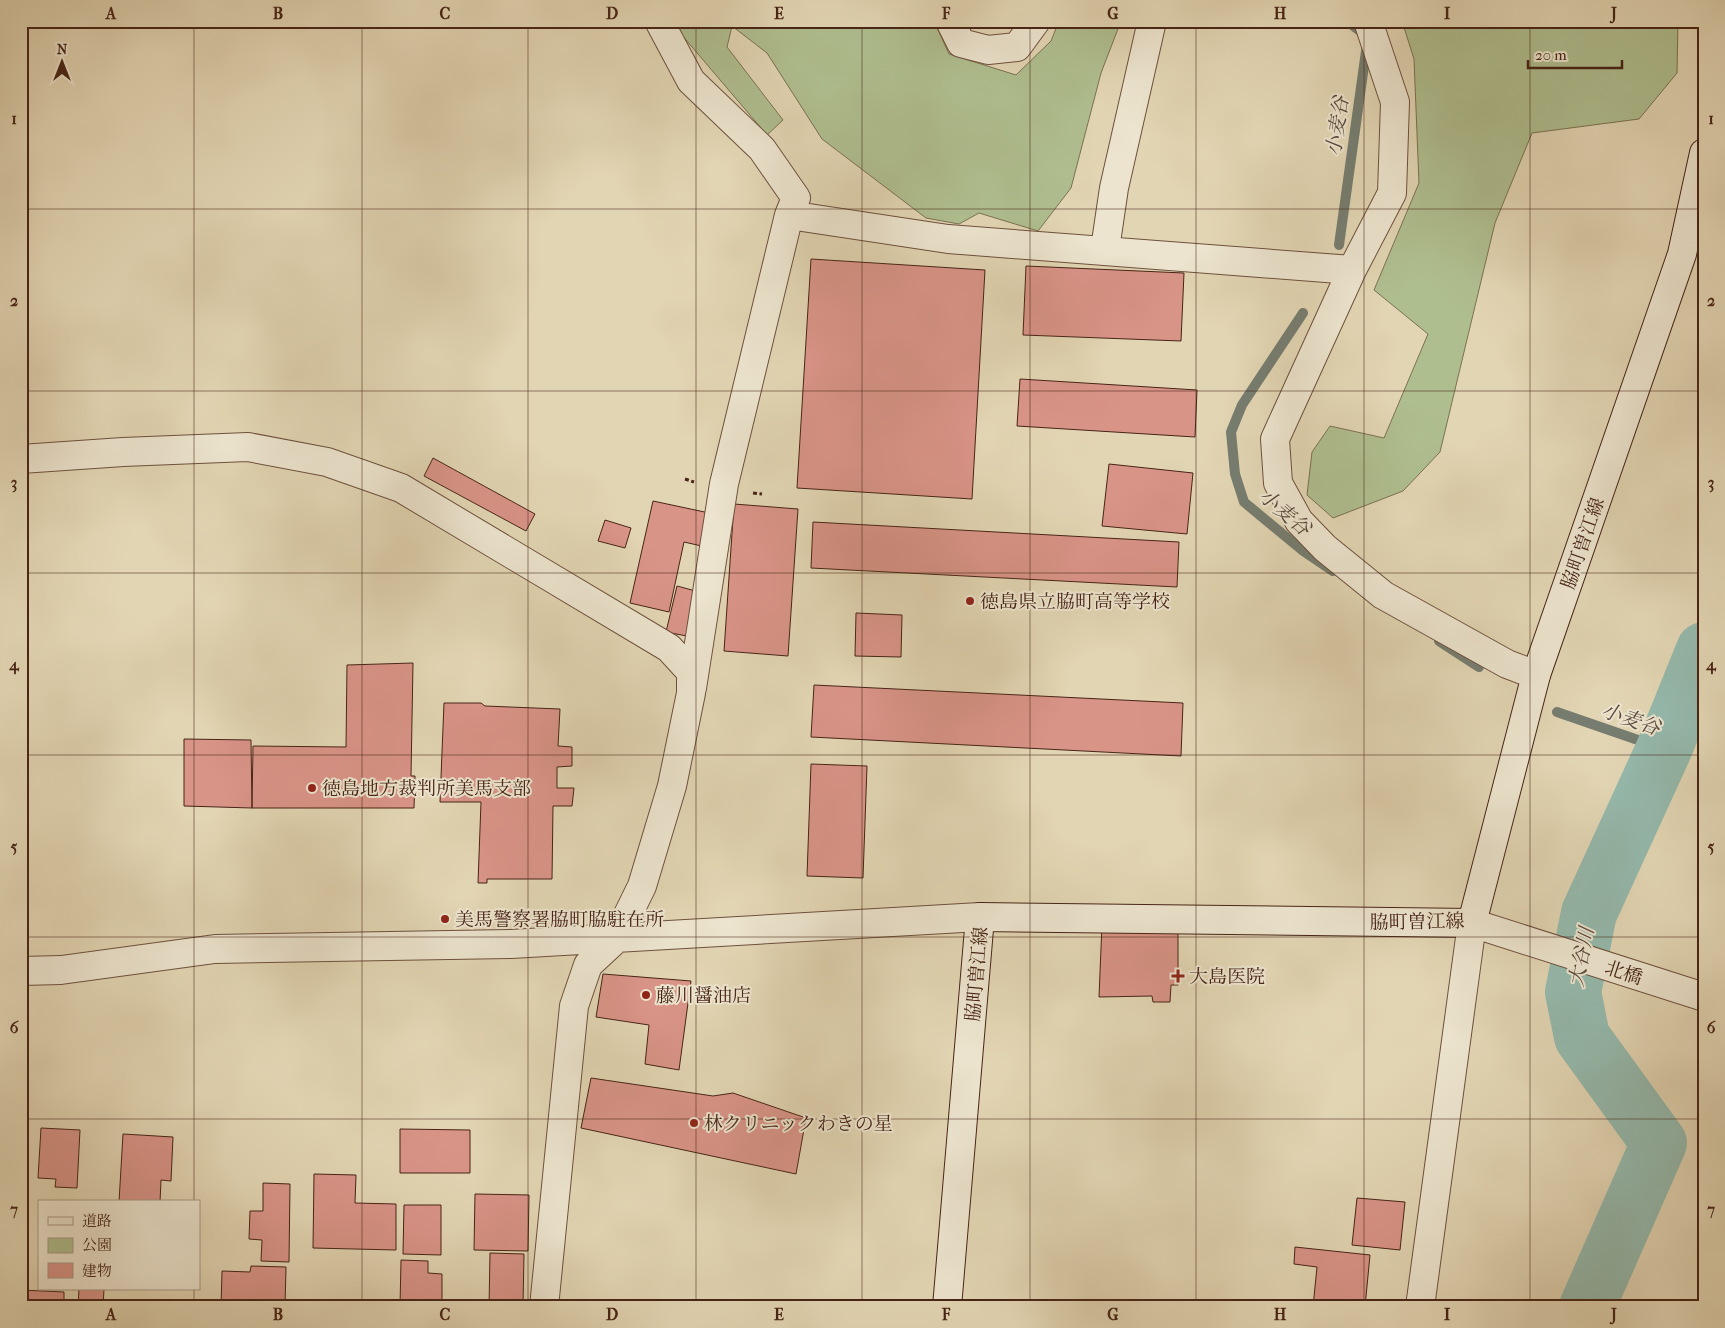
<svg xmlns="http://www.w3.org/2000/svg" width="1725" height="1328" viewBox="0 0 1725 1328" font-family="'IM FELL French Canon','Noto Serif JP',serif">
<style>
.green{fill:#afbe8f;stroke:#7b7152}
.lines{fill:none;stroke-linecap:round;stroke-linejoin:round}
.stream{stroke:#767d70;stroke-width:10}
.river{stroke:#95b9ac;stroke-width:56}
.building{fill:#d99488;stroke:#472416}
.street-casing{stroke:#6e503d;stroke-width:30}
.secondary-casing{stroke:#472416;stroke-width:30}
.path{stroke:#472416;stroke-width:3;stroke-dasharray:4 2.5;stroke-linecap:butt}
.street{stroke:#ece4ce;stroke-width:28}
.secondary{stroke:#ece4ce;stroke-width:28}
.grid{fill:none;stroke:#472416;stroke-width:1;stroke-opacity:0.55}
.poi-dot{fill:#8f2418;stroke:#ece4ce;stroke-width:2}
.labels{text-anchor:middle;stroke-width:4;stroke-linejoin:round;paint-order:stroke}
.street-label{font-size:19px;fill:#472416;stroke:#ece4ce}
.poi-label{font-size:19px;fill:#472416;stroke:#ece4ce;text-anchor:start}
.water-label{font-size:20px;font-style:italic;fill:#5a493c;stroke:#ece4ce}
.neatline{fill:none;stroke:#472416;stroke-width:2}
.grid-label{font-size:16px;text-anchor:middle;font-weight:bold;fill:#472416}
</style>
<rect width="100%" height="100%" fill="#e2d5b3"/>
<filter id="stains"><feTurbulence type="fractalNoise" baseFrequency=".004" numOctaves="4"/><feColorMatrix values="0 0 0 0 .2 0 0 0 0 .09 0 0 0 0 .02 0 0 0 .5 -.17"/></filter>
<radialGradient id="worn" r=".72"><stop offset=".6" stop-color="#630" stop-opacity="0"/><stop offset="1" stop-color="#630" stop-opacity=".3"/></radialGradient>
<path class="green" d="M 676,21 L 934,21 L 949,54 L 1016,75 L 1051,41 L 1059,21 L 1121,21 L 1101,73 L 1071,188 L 1038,231 L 979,213 L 959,224 L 926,218 L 822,139 L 767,53 L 732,26 L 727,47 L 783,120 L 767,135 L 681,34 Z
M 1402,21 L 1678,21 L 1677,73 L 1639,119 L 1532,133 L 1495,223 L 1440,452 L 1403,491 L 1333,518 L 1307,495 L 1312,452 L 1330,426 L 1384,438 L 1428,334 L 1374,290 L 1419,183 L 1414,59 Z"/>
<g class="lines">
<path class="stream" d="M 1339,245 L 1368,37 L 1347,21
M 1303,313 L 1242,405 L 1231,432 L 1235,474 L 1244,502 L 1302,550 L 1333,571
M 1439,641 L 1479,667
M 1557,712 L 1664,749"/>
<path class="river" d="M 1587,1307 L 1659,1143 L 1582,1037 L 1573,992 L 1589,913 L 1664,749 L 1704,650"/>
</g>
<path class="building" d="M 811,259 L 985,270 L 972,499 L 797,488 Z
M 1026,266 L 1184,273 L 1181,341 L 1023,335 Z
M 1020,379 L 1197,390 L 1195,437 L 1017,426 Z
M 433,458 L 535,514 L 526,531 L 424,476 Z
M 1109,464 L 1193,473 L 1187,534 L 1102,526 Z
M 653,501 L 714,514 L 706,547 L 684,542 L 669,612 L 630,603 Z
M 734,504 L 798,509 L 788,656 L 724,651 Z
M 605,520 L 631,528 L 625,548 L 598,541 Z
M 813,522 L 1179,542 L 1177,587 L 811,568 Z
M 677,586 L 703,593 L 692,637 L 666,632 Z
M 856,613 L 902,615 L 901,657 L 855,656 Z
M 413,663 L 411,776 L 415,776 L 414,808 L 252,808 L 253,746 L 346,747 L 347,665 Z
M 814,685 L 1183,703 L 1181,756 L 811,737 Z
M 444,703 L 481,703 L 485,706 L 560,709 L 558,746 L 572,747 L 572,766 L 557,767 L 557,788 L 574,788 L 572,806 L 553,806 L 552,879 L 487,879 L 487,883 L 478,883 L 481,802 L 440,802 Z
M 184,739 L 251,740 L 252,808 L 184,806 Z
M 811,764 L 867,766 L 863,878 L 807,876 Z
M 1102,924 L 1178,925 L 1178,985 L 1171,985 L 1170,1002 L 1153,1002 L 1152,996 L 1099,997 Z
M 603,974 L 691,981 L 679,1070 L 645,1064 L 649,1025 L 596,1017 Z
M 591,1078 L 713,1096 L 733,1093 L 806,1118 L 796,1174 L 581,1128 Z
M 41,1128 L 80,1130 L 77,1188 L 55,1187 L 56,1179 L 38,1178 Z
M 400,1129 L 470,1130 L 470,1173 L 400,1173 Z
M 123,1134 L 173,1137 L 171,1181 L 161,1180 L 160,1202 L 119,1202 Z
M 314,1174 L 356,1175 L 355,1203 L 396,1204 L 396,1250 L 313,1248 Z
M 263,1183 L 290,1184 L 289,1262 L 261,1261 L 262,1240 L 249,1239 L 250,1211 L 263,1211 Z
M 475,1194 L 529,1195 L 528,1251 L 474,1250 Z
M 1357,1198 L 1405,1202 L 1400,1250 L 1352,1245 Z
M 404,1205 L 441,1205 L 441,1255 L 403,1254 Z
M 1295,1247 L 1370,1255 L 1365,1307 L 1313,1307 L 1317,1267 L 1294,1264 Z
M 490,1253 L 524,1254 L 523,1307 L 489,1307 Z
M 401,1260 L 428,1261 L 428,1273 L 442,1274 L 442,1307 L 400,1307 Z
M 251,1266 L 286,1267 L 285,1307 L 221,1307 L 222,1271 L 250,1272 Z
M 79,1289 L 104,1289 L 103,1307 L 78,1307 Z
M 21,1290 L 64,1292 L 64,1307 L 21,1307 Z
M 169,1304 L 193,1304 L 193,1307 L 169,1307 Z
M 367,1304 L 394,1304 L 394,1307 L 367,1307 Z"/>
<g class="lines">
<g class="street-casing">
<path id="street" d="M 659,21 L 691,81 L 762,149 L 796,198 L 789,215
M 950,21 L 961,43 L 988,50 L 1017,47 L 1036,21
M 1368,21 L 1395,102 L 1392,193 L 1352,270 L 1275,439 L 1278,483 L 1299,521 L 1325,548 L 1383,595 L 1507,664 L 1536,675
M 1105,249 L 1114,188 L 1152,21
M 21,459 L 123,452 L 248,447 L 327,462 L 401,488 L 669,648 L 691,672 L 691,693 L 672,786 L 642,886 L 616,939 L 588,965 L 574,1006 L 544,1307
M 692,688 L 724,484 L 789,215 L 948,239 L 1352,270
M 21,971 L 61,970 L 215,949 L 511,944 L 980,917
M 1420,1307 L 1472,923 L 1704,997"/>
</g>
<g class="secondary-casing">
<path id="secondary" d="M 947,1307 L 980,917 L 1472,923 L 1536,675 L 1682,254 L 1704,153"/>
</g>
<path class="path" d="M 685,479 L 694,482
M 753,493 L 762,494"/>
<use href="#street" class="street"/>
<use href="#secondary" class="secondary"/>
</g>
<path class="grid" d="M 194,21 L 194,1202M 362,21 L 362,1307M 528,21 L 528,1307M 696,21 L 696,1307M 862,21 L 862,1307M 1030,21 L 1030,1307M 1196,21 L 1196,1307M 1364,21 L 1364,1307M 1530,21 L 1530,1307M 21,209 L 1704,209M 21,391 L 1704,391M 21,573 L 1704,573M 21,755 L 1704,755M 21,937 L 1704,937M 21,1119 L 1704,1119M 194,1289 L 194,1307"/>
<g class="poi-dot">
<circle cx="970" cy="601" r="5"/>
<circle cx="312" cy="788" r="5"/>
<circle cx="445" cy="919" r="5"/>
<path d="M1175.5 968.5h5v5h5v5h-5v5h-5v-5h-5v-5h5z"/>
<circle cx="646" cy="995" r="5"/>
<circle cx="694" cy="1123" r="5"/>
</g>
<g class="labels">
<g class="street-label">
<text transform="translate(1582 543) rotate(-71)" y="7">脇町曽江線</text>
<text transform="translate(1417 921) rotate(-1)" y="7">脇町曽江線</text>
<text transform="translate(1624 972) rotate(18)" y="7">北橋</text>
<text transform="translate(976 974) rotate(-85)" y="7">脇町曽江線</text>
</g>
<g class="poi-label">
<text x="980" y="608">徳島県立脇町高等学校</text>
<text x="322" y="795">徳島地方裁判所美馬支部</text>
<text x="455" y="926">美馬警察署脇町脇駐在所</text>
<text x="1189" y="983">大島医院</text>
<text x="656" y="1002">藤川醤油店</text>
<text x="704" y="1130">林クリニックわきの星</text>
</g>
<g class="water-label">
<text transform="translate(1337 126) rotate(-82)" y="7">小麦谷</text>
<text transform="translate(1285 512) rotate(40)" y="7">小麦谷</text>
<text transform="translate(1631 719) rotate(19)" y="7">小麦谷</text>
<text transform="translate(1581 957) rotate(-79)" y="7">大谷川</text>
</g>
</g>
<rect width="1725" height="1328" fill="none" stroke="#e2d5b3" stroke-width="55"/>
<rect x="38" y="1200" width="162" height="90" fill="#ece4ce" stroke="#aa9784"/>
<rect x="48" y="1217" width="25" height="8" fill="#ece4ce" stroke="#aa9784"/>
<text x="82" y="1226" font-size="15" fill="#472416">道路</text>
<rect x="48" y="1238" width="25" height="15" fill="#afbe8f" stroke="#aa9784"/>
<text x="82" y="1250" font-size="15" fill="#472416">公園</text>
<rect x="48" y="1263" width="25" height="15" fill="#d99488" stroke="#aa9784"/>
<text x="82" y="1276" font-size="15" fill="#472416">建物</text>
<g transform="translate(62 62)" stroke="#ece4ce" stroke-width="4" paint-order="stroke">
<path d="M0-4L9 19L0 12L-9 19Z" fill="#472416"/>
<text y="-8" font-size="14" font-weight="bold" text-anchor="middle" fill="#472416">N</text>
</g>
<path d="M1528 60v8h94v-8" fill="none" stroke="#472416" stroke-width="2.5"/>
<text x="1535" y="60" font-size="15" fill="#472416" stroke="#ece4ce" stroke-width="4" paint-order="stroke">20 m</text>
<rect x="28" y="28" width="1670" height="1272" class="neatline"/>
<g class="grid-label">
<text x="111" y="19">A</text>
<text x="278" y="19">B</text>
<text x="445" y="19">C</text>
<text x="612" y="19">D</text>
<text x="779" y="19">E</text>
<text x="946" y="19">F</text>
<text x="1113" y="19">G</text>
<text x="1280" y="19">H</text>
<text x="1447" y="19">I</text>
<text x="1614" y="19">J</text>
<text x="14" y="124">1</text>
<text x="1711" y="124">1</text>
<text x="14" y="306">2</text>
<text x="1711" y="306">2</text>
<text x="14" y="488">3</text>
<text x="1711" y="488">3</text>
<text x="14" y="670">4</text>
<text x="1711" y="670">4</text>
<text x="14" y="852">5</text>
<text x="1711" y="852">5</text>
<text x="14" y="1033">6</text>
<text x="1711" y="1033">6</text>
<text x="14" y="1215">7</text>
<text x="1711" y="1215">7</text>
<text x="111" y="1320">A</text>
<text x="278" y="1320">B</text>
<text x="445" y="1320">C</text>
<text x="612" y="1320">D</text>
<text x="779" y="1320">E</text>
<text x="946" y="1320">F</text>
<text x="1113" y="1320">G</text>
<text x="1280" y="1320">H</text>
<text x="1447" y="1320">I</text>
<text x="1614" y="1320">J</text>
</g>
<rect width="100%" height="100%" filter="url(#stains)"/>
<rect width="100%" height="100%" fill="url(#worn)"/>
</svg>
